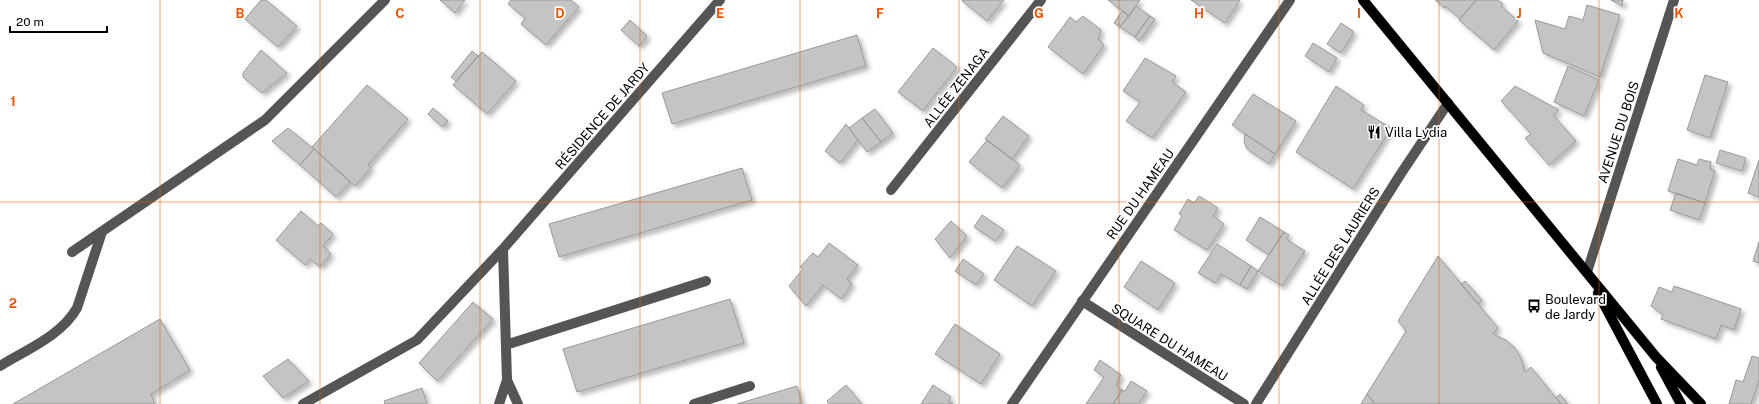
<svg xmlns="http://www.w3.org/2000/svg" width="1759" height="404" viewBox="0 0 1759 404" font-family="'Public Sans',sans-serif">
<style>
.building{fill:#c4c4c4;stroke:#999;filter:url(#shadow)}
.lines{fill:none;stroke-linecap:round;stroke-linejoin:round}
.major-casing{stroke:#dbdbdb;stroke-width:11}
.minor{stroke:#555;stroke-width:10}
.major{stroke:#000;stroke-width:10}
.grid{fill:none;stroke:#e8590c;stroke-width:1;stroke-opacity:0.55}
.labels{text-anchor:middle;stroke-width:3.5;stroke-linejoin:round;paint-order:stroke}
.street-label{font-size:13px;fill:#000;stroke:#fff}
.poi-label{font-size:13px;fill:#000;stroke:#fff;text-anchor:start}
.grid-label{font-size:13px;text-anchor:middle;font-weight:bold;fill:#e8590c;stroke:#fff;stroke-width:3.5;stroke-linejoin:round;paint-order:stroke}
</style>
<defs>
<filter id="shadow"><feDropShadow dx="3.5" dy="3.5" stdDeviation="2" flood-color="#0004"/></filter>
</defs>
<rect width="100%" height="100%" fill="#fff"/>
<path class="building" d="M 261,0 L 266,0 L 297,26 L 278,47 L 245,19 Z
M 440,0 L 465,0 L 455,13 Z
M 511,0 L 571,0 L 579,7 L 546,45 L 521,24 L 525,18 L 508,4 Z
M 963,0 L 1004,0 L 987,21 L 962,1 Z
M 1108,0 L 1140,0 L 1129,16 Z
M 1191,0 L 1240,0 L 1225,23 Z
M 1435,0 L 1476,0 L 1460,19 L 1445,6 L 1444,8 Z
M 1476,0 L 1498,0 L 1503,4 L 1501,6 L 1518,21 L 1494,50 L 1459,20 Z
M 1611,0 L 1623,0 L 1622,6 Z
M 1587,5 L 1620,15 L 1600,77 L 1543,53 L 1535,20 L 1565,29 L 1569,16 L 1583,20 Z
M 1136,6 L 1150,16 L 1135,37 L 1120,27 Z
M 1122,11 L 1129,16 L 1120,27 L 1114,23 Z
M 1083,16 L 1101,30 L 1098,39 L 1104,45 L 1083,74 L 1048,47 L 1070,17 L 1076,22 Z
M 1150,16 L 1155,19 L 1139,41 L 1135,37 Z
M 630,20 L 647,36 L 639,46 L 621,30 Z
M 1341,23 L 1354,32 L 1341,53 L 1327,44 Z
M 857,35 L 866,66 L 672,124 L 662,93 Z
M 1313,43 L 1337,58 L 1329,72 L 1305,56 Z
M 933,48 L 957,67 L 923,111 L 898,92 Z
M 261,50 L 287,73 L 262,93 L 243,77 L 243,73 Z
M 472,51 L 478,56 L 456,81 L 451,77 Z
M 482,52 L 516,81 L 487,114 L 453,85 Z
M 1145,58 L 1176,76 L 1172,82 L 1186,92 L 1152,138 L 1126,121 L 1140,102 L 1123,91 Z
M 1568,66 L 1599,80 L 1584,116 L 1554,102 Z
M 1705,75 L 1728,82 L 1710,138 L 1687,130 Z
M 367,85 L 408,119 L 368,165 L 371,168 L 355,186 L 312,147 Z
M 1336,86 L 1364,105 L 1361,110 L 1391,128 L 1353,189 L 1296,152 Z
M 1515,86 L 1559,110 L 1553,115 L 1576,141 L 1549,165 L 1525,138 L 1531,134 L 1501,101 Z
M 1253,94 L 1296,121 L 1275,154 L 1232,125 Z
M 433,108 L 448,121 L 442,127 L 428,114 Z
M 875,109 L 893,133 L 881,142 L 862,118 Z
M 1003,116 L 1029,136 L 1012,159 L 985,139 Z
M 862,118 L 881,142 L 867,152 L 849,128 Z
M 846,124 L 858,140 L 840,163 L 825,151 Z
M 288,128 L 314,149 L 300,165 L 272,141 Z
M 1245,134 L 1275,154 L 1269,164 L 1247,149 L 1244,142 Z
M 987,140 L 1020,165 L 1002,188 L 969,162 Z
M 314,149 L 350,182 L 336,197 L 300,165 Z
M 1720,150 L 1746,158 L 1742,171 L 1716,163 Z
M 1678,159 L 1697,165 L 1699,159 L 1711,162 L 1710,169 L 1715,171 L 1705,203 L 1668,191 Z
M 1759,160 L 1759,197 L 1748,193 Z
M 742,168 L 752,200 L 559,257 L 549,224 Z
M 1676,193 L 1705,203 L 1699,220 L 1670,210 Z
M 1199,196 L 1218,208 L 1213,216 L 1224,224 L 1207,250 L 1174,230 L 1182,216 L 1179,214 L 1188,199 L 1194,203 Z
M 301,211 L 318,226 L 321,223 L 333,234 L 323,246 L 331,254 L 320,267 L 310,259 L 305,265 L 276,240 Z
M 982,215 L 1004,230 L 995,241 L 974,227 Z
M 1260,217 L 1284,232 L 1269,255 L 1246,240 Z
M 951,221 L 967,236 L 950,258 L 935,239 Z
M 1284,232 L 1289,235 L 1286,239 L 1305,251 L 1282,286 L 1258,271 Z
M 1759,242 L 1759,263 L 1753,261 Z
M 829,243 L 858,265 L 847,279 L 852,284 L 841,299 L 823,285 L 806,306 L 789,286 L 803,269 L 800,267 L 813,253 L 818,257 Z
M 1217,244 L 1251,266 L 1240,285 L 1221,274 L 1215,283 L 1198,273 Z
M 1017,246 L 1056,271 L 1032,306 L 994,280 Z
M 1438,256 L 1498,328 L 1493,333 L 1495,335 L 1506,340 L 1515,348 L 1521,358 L 1525,372 L 1531,367 L 1561,404 L 1375,404 L 1367,394 L 1406,331 L 1398,321 Z
M 963,259 L 984,274 L 976,285 L 955,271 Z
M 1141,261 L 1175,283 L 1158,310 L 1124,287 Z
M 1251,266 L 1258,271 L 1247,289 L 1240,285 Z
M 1465,281 L 1482,300 L 1478,304 L 1461,284 Z
M 1674,286 L 1741,309 L 1734,330 L 1721,325 L 1716,339 L 1661,319 L 1663,315 L 1651,306 L 1659,287 L 1672,292 Z
M 730,299 L 744,343 L 577,392 L 563,349 Z
M 473,302 L 493,319 L 437,381 L 419,363 Z
M 160,319 L 190,370 L 151,394 L 155,404 L 13,404 Z
M 955,324 L 1000,354 L 981,384 L 935,354 Z
M 1752,356 L 1759,358 L 1759,380 L 1751,404 L 1729,404 L 1736,380 L 1743,382 Z
M 288,359 L 309,381 L 283,398 L 263,376 Z
M 1100,360 L 1121,375 L 1116,385 L 1122,390 L 1113,404 L 1086,404 L 1104,377 L 1094,370 Z
M 1131,381 L 1147,391 L 1138,404 L 1113,404 L 1122,390 L 1125,391 Z
M 846,385 L 862,404 L 829,404 L 827,401 Z
M 933,385 L 951,397 L 948,401 L 953,404 L 921,404 Z
M 797,386 L 802,404 L 737,404 Z
M 422,388 L 427,404 L 385,404 L 384,401 Z
M 1367,394 L 1375,404 L 1361,404 Z
M 1560,394 L 1568,404 L 1561,404 L 1556,398 Z"/>
<g class="lines">
<g class="major-casing">
<path id="major" d="M 1363,0 L 1656,357 L 1701,404
M 1598,293 L 1657,404
M 1661,367 L 1681,404"/>
</g>
<path class="minor" d="M 891,190 L 1041,0
M 503,249 L 507,380 L 518,404
M 72,252 L 265,120 L 385,0
M 1587,272 L 1674,0
M 1082,301 L 1244,404
M 506,345 L 706,281
M 0,366 C 26,350 61,336 77,308 L 102,232
M 303,404 L 417,340 L 503,249 L 720,0
M 499,404 L 507,380
M 694,404 L 750,386
M 1012,404 L 1290,0
M 1256,404 L 1400,175 L 1448,103"/>
<use href="#major" class="major"/>
</g>
<path class="grid" d="M 160,0 L 160,404M 320,0 L 320,404M 480,0 L 480,404M 640,0 L 640,404M 800,0 L 800,404M 959,0 L 959,404M 1119,0 L 1119,404M 1279,0 L 1279,404M 1439,0 L 1439,404M 1599,0 L 1599,404M 0,202 L 1759,202"/>
<defs>
<g id="restaurant-bare" transform="scale(1.08)"><path d="M-5-6h1v4h1v-4h1v4h1v-4h1v5L-1.5 .5V6h-2V.5L-5-1ZM5-6V6H3V1.5H1.5Q1.5-4 5-6Z" fill="#000" stroke="#fff" stroke-width="2.5" paint-order="stroke"/></g>
<g id="bus-bare" transform="scale(1.08)"><path d="M-5-6H5V4H4V6H2V4H-2V6H-4V4H-5ZM-3.5-4V0h7V-4ZM-3.5 1.2v1.5H-2V1.2ZM2 1.2v1.5H3.5V1.2Z" fill="#000" stroke="#fff" stroke-width="2.5" paint-order="stroke"/></g>
</defs>
<g fill-rule="evenodd">
<use href="#restaurant-bare" x="1374" y="132"/>
<use href="#bus-bare" x="1534" y="306"/>
</g>
<g class="labels">
<g class="street-label">
<text transform="translate(956 87) rotate(-52)" y="5">ALLÉE ZENAGA</text>
<text transform="translate(602 116) rotate(-49)" y="5">RÉSIDENCE DE JARDY</text>
<text transform="translate(1618 132) rotate(-72)" y="5">AVENUE DU BOIS</text>
<text transform="translate(1140 194) rotate(-55)" y="5">RUE DU HAMEAU</text>
<text transform="translate(1340 246) rotate(-58)" y="5">ALLÉE DES LAURIERS</text>
<text transform="translate(1170 342) rotate(32)" y="5">SQUARE DU HAMEAU</text>
</g>
<g class="poi-label">
<text x="1385" y="137">Villa Lydia</text>
<text x="1545" y="304">Boulevard<tspan x="1545" dy="15">de Jardy</tspan></text>
</g>
</g>
<g class="grid-label">
<text x="240" y="18">B</text>
<text x="400" y="18">C</text>
<text x="560" y="18">D</text>
<text x="720" y="18">E</text>
<text x="880" y="18">F</text>
<text x="1039" y="18">G</text>
<text x="1199" y="18">H</text>
<text x="1359" y="18">I</text>
<text x="1519" y="18">J</text>
<text x="1679" y="18">K</text>
<text x="13" y="106">1</text>
<text x="13" y="308">2</text>
</g>
<path d="M10 26v6h97v-6" fill="none" stroke="#000000" stroke-width="2"/>
<text x="16" y="26" font-size="12" fill="#000000" stroke="#ffffff" stroke-width="3" paint-order="stroke">20 m</text>
</svg>
